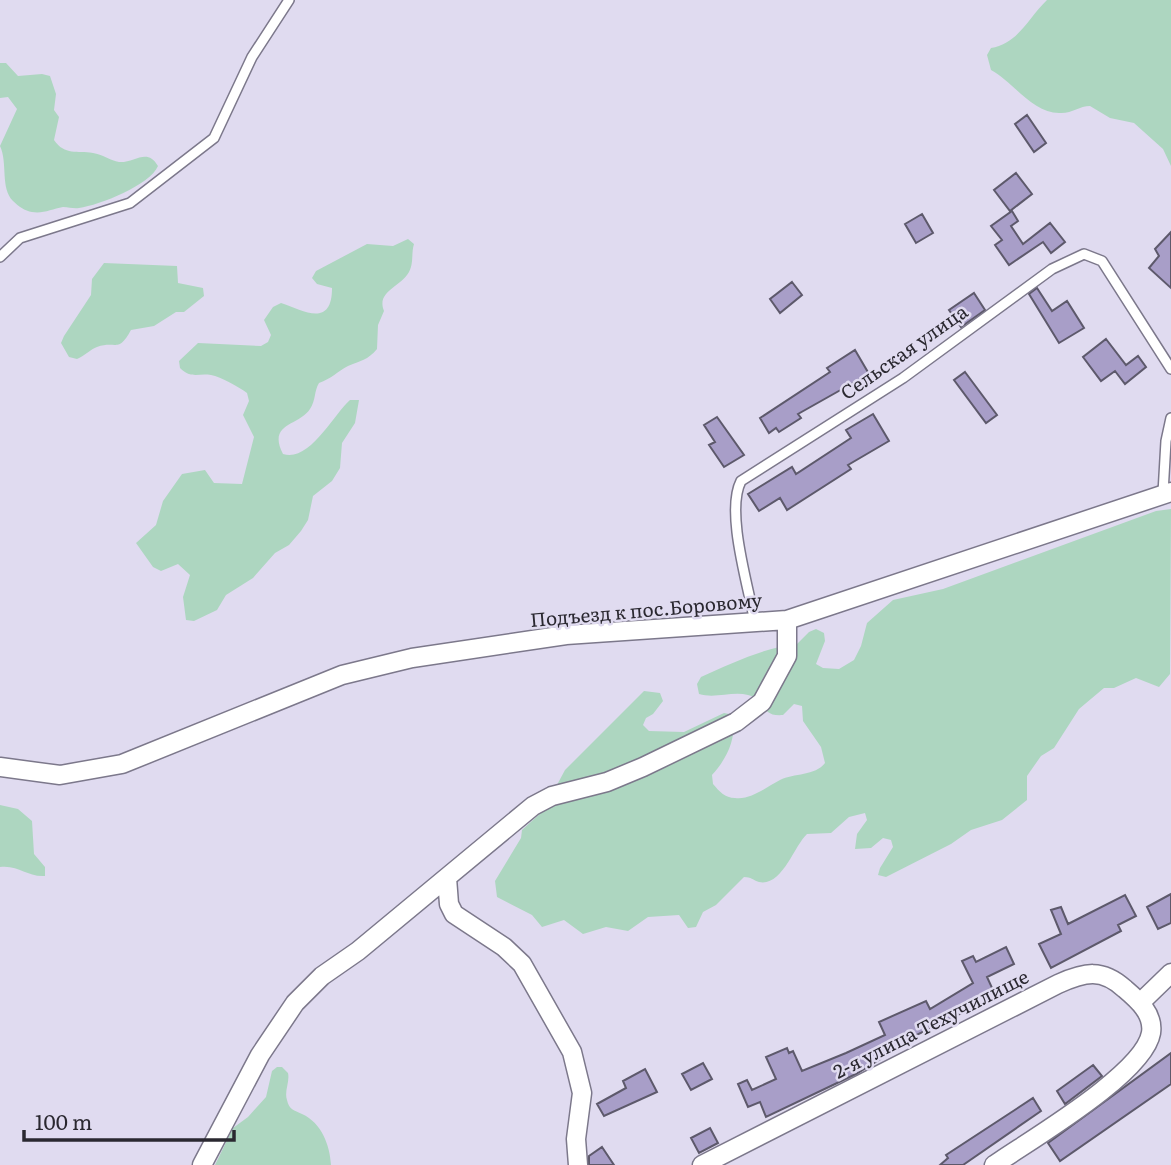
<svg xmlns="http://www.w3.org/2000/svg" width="1171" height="1165" viewBox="0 0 1171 1165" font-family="Literata,serif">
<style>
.green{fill:#add6c0}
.building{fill:#a89ec8;stroke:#5d596b;stroke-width:2}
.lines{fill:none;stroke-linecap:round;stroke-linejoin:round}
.lane-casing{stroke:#7c788b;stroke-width:12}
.street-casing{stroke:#7c788b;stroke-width:21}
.lane{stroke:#fff;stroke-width:9}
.street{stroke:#fff;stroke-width:18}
.labels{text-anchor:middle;stroke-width:5;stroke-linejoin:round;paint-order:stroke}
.street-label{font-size:19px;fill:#2a2830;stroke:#e0dbf0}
</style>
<rect width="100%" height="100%" fill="#e0dbf0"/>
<path class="green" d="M 1047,0 L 1171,0 L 1171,166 L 1163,149 L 1134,123 L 1110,118 L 1090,106 C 1079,106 1072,114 1059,113 C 1033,113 1013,82 991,70 L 987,55 L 991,48 C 1018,44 1029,17 1047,0 Z
M 0,63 L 6,63 L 18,76 L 42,74 L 50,76 L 56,94 L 54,110 L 59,117 L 54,140 C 65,156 77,150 93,153 C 102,154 111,161 119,162 C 135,163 147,147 158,166 C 150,185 100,205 79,208 C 74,209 69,207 63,207 C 52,209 43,214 32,212 C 25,211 18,206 13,201 C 0,188 8,163 0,146 L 17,109 L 8,97 L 0,98 Z
M 408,239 L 414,244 C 411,253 414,263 409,272 C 401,287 376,291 384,311 L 378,325 L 377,349 C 368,360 360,361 348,366 C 338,371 331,379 319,383 C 314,391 316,400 310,409 C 299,426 267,423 283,454 C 309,463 334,414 350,400 L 359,400 L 355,423 L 342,443 L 340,468 L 332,481 L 313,496 L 308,520 L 301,531 L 289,545 L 275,553 L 253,578 L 226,595 L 217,610 L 194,621 L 186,620 L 183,597 L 190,575 L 178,564 L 161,571 L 153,567 L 136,543 L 156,525 L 163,501 L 182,474 L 205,470 L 214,483 L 242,484 L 254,437 L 243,415 L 249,401 L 247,393 C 239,387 221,377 211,375 C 198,373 191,379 180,368 L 179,361 L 198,343 L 261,346 L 268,342 L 271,335 L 264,320 L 273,307 L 281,303 C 304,311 332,328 332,288 L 317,284 L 312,278 L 316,271 L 367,244 L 393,246 Z
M 104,263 L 177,266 L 178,283 L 203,288 L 204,296 L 184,312 L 176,312 L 154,326 L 131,330 C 118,354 116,340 97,347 C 91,349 84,356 77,359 L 69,357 L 61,343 L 64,336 L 91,295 L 92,279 Z
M 1171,509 L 1170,674 L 1159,687 L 1136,678 L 1114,688 L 1104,688 L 1079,709 L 1054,748 L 1041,756 L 1027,776 L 1027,800 L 1002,820 L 971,830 L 951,844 L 886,877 L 878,875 L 880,868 L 893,847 L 891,840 L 883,838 L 871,848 L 855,849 L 857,834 L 867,820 L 865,813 L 849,817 L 831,833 L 807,834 C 794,846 782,887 759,882 C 753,880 751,877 744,877 L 716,905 L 703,912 L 696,927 L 688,928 L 679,915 L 648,917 L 628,931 L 606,927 L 583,934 L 564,920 L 542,927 L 532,915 L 497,897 L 495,881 L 521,838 L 522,830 L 543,811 L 565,770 L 644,691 L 660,693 L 663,701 L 653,714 L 646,718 L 643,725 L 649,731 L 684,732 L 724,713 L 734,715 C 735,740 729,756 712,775 L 713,784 C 719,791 725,798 735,798 C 752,800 766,787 780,780 C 794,773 815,776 825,763 L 821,747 L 803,721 L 802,706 L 794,704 L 783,715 C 759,717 767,699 748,695 C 732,691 715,699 699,694 L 697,684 L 701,677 C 732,663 763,648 797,644 L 809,632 L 816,629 L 824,633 L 825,641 L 816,664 L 823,668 L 839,669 L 854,660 L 861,646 L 867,623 L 893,600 L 943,589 L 1156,511 Z
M 0,805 L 18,809 L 32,821 L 34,854 L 45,867 L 45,876 C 26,877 20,865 0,867 Z
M 277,1067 L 282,1067 L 288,1073 C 290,1082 284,1091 287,1100 C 289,1110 294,1110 302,1114 C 322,1123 330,1146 331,1165 L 215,1165 L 233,1128 L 248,1117 L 266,1097 L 272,1071 Z"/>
<path class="building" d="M 1027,115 L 1046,143 L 1034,152 L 1015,124 Z
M 1016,173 L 1032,194 L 1010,211 L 994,190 Z
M 1012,211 L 1018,221 L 1011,226 L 1023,244 L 1050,223 L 1065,242 L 1051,253 L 1043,242 L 1009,265 L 995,245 L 1002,240 L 991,226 Z
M 922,214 L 933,233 L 916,243 L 905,224 Z
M 1171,232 L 1171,288 L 1149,268 L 1159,256 L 1155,249 Z
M 792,282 L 802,295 L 780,313 L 770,299 Z
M 1037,288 L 1052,311 L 1067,301 L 1084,328 L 1059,343 L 1029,294 Z
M 974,293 L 985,310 L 961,327 L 949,310 Z
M 1106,339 L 1126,365 L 1138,356 L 1146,367 L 1125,384 L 1115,371 L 1101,381 L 1083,357 Z
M 855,350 L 869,374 L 798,414 L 801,418 L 779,432 L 776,428 L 769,433 L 760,418 L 830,372 L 827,368 Z
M 965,372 L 997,415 L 986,423 L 954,380 Z
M 873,414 L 889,441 L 848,465 L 851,469 L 787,510 L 780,498 L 759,511 L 748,494 L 792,467 L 796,474 L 851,438 L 846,430 Z
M 717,417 L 744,455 L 724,467 L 709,445 L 715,442 L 704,425 Z
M 1171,894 L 1171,923 L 1158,929 L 1147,907 Z
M 1125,895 L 1136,916 L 1118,925 L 1121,931 L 1051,968 L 1039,944 L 1061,934 L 1051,910 L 1061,907 L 1068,924 Z
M 1006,947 L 1014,964 L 987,977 L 993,990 L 972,1000 L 976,1006 L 902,1042 L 903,1045 L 856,1074 L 766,1117 L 760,1102 L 748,1107 L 738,1084 L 747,1080 L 752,1090 L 776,1079 L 766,1057 L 787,1048 L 789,1053 L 793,1051 L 802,1071 L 846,1053 L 885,1035 L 879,1022 L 926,1001 L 930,1009 L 973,983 L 962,961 L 973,956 L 976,962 Z
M 1171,1053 L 1171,1084 L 1060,1161 L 1048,1143 Z
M 703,1063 L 712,1079 L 691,1090 L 682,1074 Z
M 1093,1065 L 1102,1076 L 1065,1104 L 1057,1091 Z
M 645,1069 L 657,1092 L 604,1116 L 597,1104 L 626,1088 L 623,1081 Z
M 1033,1098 L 1041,1111 L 963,1165 L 940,1165 L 948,1158 L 946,1155 Z
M 710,1128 L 718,1143 L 699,1153 L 691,1138 Z
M 602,1147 L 614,1165 L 589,1165 L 589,1156 Z"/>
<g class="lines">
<g class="lane-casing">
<path id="lane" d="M 0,257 L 20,238 L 130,203 L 214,138 L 252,57 L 289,0
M 1163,493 L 1166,441 L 1171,418
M 755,623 C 749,588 725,512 741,481 L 903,378 L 1052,269 L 1084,254 L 1102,261 L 1171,369"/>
</g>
<g class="street-casing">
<path id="street" d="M 0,767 L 60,775 L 122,764 L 342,675 L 412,658 L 566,635 L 787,620 L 1171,492
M 447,878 L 449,904 L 454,914 L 504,947 L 522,964 L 572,1052 L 582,1093 L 576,1139 L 578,1165
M 1141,1002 L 1171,973
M 202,1165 L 260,1055 L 295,1003 L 322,976 L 358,951 L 533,806 L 552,796 L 607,782 L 643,767 L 736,722 L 762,702 L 787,656 L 787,620
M 702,1165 L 1058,984 C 1085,972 1102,968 1125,989 C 1138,1000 1154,1014 1151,1033 C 1144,1074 1030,1140 994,1165"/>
</g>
<use href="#lane" class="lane"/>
<use href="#street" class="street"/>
</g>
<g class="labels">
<g class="street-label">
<text transform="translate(904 352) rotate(-35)" y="7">Сельская улица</text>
<text transform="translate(646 610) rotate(-5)" y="7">Подъезд к пос.Боровому</text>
<text transform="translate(931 1024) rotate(-27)" y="7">2-я улица Техучилище</text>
</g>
</g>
<path d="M24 1130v10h210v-10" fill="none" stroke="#2a2830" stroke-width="3.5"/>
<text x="35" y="1130" font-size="21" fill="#2a2830" stroke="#e0dbf0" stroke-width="5" paint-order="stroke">100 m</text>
</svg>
